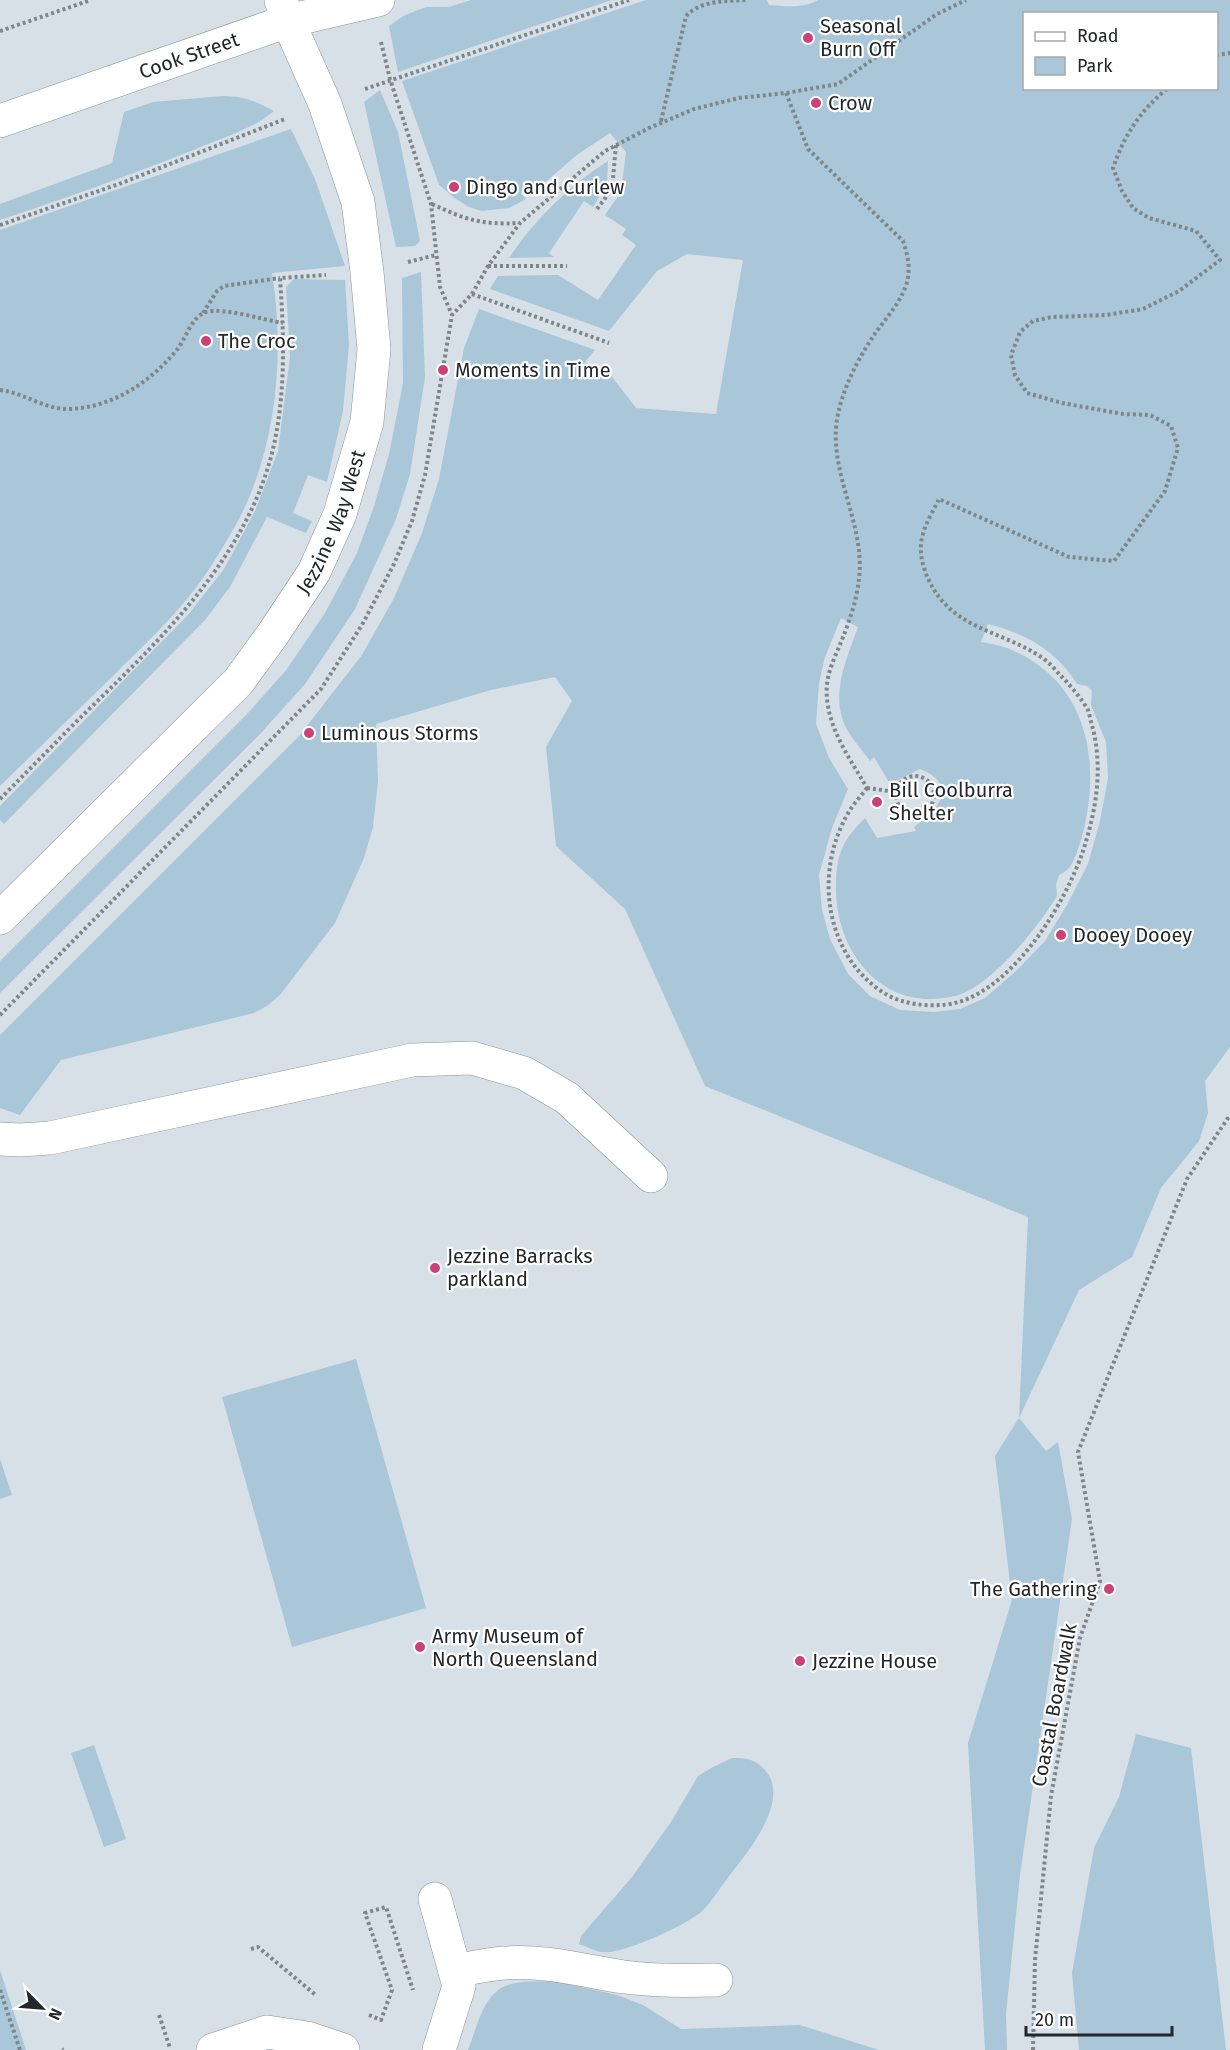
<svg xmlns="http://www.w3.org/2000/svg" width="1230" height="2050" viewBox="0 0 1230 2050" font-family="'Fira Sans',sans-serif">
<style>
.green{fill:#a9c7d9;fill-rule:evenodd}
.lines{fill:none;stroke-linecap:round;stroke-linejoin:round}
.minor-casing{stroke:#8a949a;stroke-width:34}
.path{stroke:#7f868a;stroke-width:4;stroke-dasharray:3 3;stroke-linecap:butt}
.minor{stroke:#fff;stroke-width:33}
.poi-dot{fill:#cb4077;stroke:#fff;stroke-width:2}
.labels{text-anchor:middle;stroke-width:4.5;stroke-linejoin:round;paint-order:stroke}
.poi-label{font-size:20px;fill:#232729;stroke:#fff;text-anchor:start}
.street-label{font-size:20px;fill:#232729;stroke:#fff}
</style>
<rect width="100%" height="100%" fill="#d6e0e6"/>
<path class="green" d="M 471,0 L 612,0 L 398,72 L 389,26 L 405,15 L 426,7 L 449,7 Z
M 646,0 L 767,0 L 769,5 C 785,6 803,9 818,0 L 1230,0 L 1230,1047 L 1205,1081 L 1208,1113 L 1199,1141 L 1161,1188 L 1132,1257 L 1079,1290 L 1019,1418 L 1046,1451 L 1058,1442 L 1072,1519 L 1020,1875 L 1006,2014 L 1007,2050 L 985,2050 L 968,1743 L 1012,1600 L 995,1456 L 1019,1418 L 1028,1217 L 705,1086 L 625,909 L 556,846 L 546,747 L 572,701 L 555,677 L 491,690 L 376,724 L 378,781 L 373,827 L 364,858 L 335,923 L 280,995 L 267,1006 L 254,1013 L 61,1060 L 20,1115 L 0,1108 L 0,1035 L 299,736 L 362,655 L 394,598 L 422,533 L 439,479 L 464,348 L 479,309 L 595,350 L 585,362 L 597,376 L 606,369 L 636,408 L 716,414 L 743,260 L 687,254 L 657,271 L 609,331 L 490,289 L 498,276 L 558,275 L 598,300 L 636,245 L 622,235 L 626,229 L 605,215 L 621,192 L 626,152 L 610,133 L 578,154 L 542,185 L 537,181 L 521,193 L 526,199 L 509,208 L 482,211 L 469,207 L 456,199 L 439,185 L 402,81 ZM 1024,14 L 1216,14 L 1216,88 L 1024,88 ZM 841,618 L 858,627 C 848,655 833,687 842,718 C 846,733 861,748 870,761 L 874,757 L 890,784 L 920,769 C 960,785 938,810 914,827 L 916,831 L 877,838 L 865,818 C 855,828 846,838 841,851 C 836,864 836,878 836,892 C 838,956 885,1013 955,996 C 990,988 1039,926 1057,896 L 1056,885 L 1059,875 C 1062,873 1065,872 1067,870 C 1075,864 1083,834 1085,824 C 1100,753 1084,682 1012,650 C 1003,646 991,644 981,642 L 988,624 C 1025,633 1057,651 1077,684 L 1087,686 L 1092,691 L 1091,705 L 1106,742 L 1108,778 L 1100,821 L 1088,864 L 1067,905 L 1045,941 L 1016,971 L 985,998 L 960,1009 L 934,1012 L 900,1010 L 870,996 L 848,974 L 830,939 L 822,910 L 819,875 L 832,828 L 848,789 L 829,758 L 816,724 L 819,683 L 825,657 Z
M 380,90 L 398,132 L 420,241 L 415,246 L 396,247 L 364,102 Z
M 222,96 C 243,96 256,101 274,111 C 255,128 220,139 196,149 C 131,175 66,198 0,220 L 0,204 L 112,163 L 124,112 L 153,102 Z
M 291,129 L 315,179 L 345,266 L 272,273 C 284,347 278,430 248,500 C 239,521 225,544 213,563 C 188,604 151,638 117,672 C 78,710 39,748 0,786 L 0,230 Z
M 608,161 L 607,184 L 593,207 L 584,201 L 549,253 L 554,257 L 509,258 C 535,219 569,186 608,161 Z
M 421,272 L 425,377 L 410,474 L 396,519 L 355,609 L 305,684 L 261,733 L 0,993 L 0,961 L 248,713 L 287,669 L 325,613 L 357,553 L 374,506 L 389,454 L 403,383 L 402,278 Z
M 294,279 L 345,280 L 349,345 L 343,411 L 327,482 L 308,475 L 293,513 L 312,521 L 306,533 L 267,517 L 230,587 L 205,620 L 4,824 L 0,820 L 0,806 L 188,615 L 224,569 L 255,511 L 278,451 L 290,357 L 286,287 Z
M 356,1359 L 426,1608 L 292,1647 L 222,1397 Z
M 0,1459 L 12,1495 L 0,1499 Z
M 1136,1734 L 1191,1748 L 1226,2050 L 1079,2050 L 1072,1973 L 1094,1848 L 1119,1797 Z
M 94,1745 L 126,1839 L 104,1847 L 71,1753 Z
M 732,1758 C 747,1758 755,1759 765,1770 C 792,1801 746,1854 727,1879 C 719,1889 711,1903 702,1911 C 687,1925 620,1956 601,1952 C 594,1951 586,1946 579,1944 L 581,1936 L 632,1877 L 671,1822 L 698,1776 L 713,1767 Z
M 0,1970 L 26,2050 L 0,2050 Z
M 555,1981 L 617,1995 L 643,2005 L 681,2029 L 800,2025 L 879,2050 L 468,2050 C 477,2028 483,1993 508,1985 C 522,1980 540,1982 555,1981 Z"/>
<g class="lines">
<g class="minor-casing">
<g id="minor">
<path id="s1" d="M 0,121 L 288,21 L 378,0"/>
<path id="s2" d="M 0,918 L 238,682 L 273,634 L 314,572 L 340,514 L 367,422 L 374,349 L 367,272 L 358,202 L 325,104 L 288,21 L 281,0"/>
<path d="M 0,1139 L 21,1140 L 50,1138 L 412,1060 L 472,1058 L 524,1073 L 567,1098 L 651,1176"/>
<path d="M 435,1899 L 459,1986 L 439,2050"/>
<path d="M 455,1971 C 471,1968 489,1964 505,1963 C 546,1960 584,1971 624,1977 C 655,1981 685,1981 716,1980"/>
<path d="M 213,2050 L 267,2032 L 307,2038 L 343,2050"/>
</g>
</g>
<path class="path" d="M 0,31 L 91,0
M 381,42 L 390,79 L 431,204 L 440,287 L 452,315
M 1216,55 L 1230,53
M 365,89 L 629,0
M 786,93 L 808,149 L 903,241 C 907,253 910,264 908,277 C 905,298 886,318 874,335 C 858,359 844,386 838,414 C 826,470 866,523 859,579 C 857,598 850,620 843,637 C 833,663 823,677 828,706 C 833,736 852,762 867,788
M 661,121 L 686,16 C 701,0 726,1 748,0
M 432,204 C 466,220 482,225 520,223
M 597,209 L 612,189 L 616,145
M 0,225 L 119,184 L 285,119
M 408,262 L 436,255
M 488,266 L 567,266
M 472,294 L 609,343
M 203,313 L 217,291 L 224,286 L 280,278
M 0,390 C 25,393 45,410 70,409 C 113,407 149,383 176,351 C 186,339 191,317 206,312 C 223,307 264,320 283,323
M896 795a19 19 0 1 1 38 0a19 19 0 1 1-38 0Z
M 867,788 C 862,795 855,802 850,810 C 821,857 821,919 853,964 C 864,979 883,996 902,1001 C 919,1006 942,1007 959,1002 C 1016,984 1065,904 1083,851 C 1096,811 1103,770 1093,729 C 1091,723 1090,716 1088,710 C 1081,698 1071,686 1061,676 C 1056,671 1051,664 1044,659 C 1000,628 947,631 925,571 C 921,559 919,547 923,534 C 926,522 934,510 939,499 L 1069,557 L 1114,561 L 1165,491 L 1178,448 L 1171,426 L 1150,415 L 1123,414 L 1062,403 L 1027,393 L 1015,375 L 1011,355 L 1020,332 L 1033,321 L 1052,317 L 1106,315 L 1143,309 L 1179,291 L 1220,260 L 1196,231 L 1149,218 L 1133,208 L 1122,191 L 1113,168 C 1125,134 1139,112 1168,88
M 867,788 L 896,792
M 0,799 C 27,772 53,745 80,718 C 157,643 247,559 273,449 C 286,393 284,335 280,278 L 326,275
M 0,1015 L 321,689 L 362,625 L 394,564 L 412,521 L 425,475 L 452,315 L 472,294 L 488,266 L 520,223 L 605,151 L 649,128 L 694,109 L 739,98 L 786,93 L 838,84 L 937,14 L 966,0
M 251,1949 L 258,1947 L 317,1996
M 0,1990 L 20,2050
M 159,2015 L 170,2048
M 369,2015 L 381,2020 L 392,1990 L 365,1913 L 386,1907 L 413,1990
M 62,2049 L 63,2050
M 1033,2050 L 1035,1960 L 1051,1796 L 1080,1638 L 1100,1581 L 1078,1452 L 1187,1179 L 1230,1115"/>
<use href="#minor" class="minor"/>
</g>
<g class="poi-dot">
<circle cx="808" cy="38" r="6"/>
<circle cx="816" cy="103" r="6"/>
<circle cx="454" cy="187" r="6"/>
<circle cx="206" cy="341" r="6"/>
<circle cx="443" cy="370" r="6"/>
<circle cx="309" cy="733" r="6"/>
<circle cx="877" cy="802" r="6"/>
<circle cx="1061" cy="935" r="6"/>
<circle cx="435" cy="1268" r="6"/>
<circle cx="1109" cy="1589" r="6"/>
<circle cx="420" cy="1647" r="6"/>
<circle cx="800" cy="1661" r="6"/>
</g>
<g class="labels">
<g class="poi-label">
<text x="820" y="33">Seasonal<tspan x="820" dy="23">Burn Off</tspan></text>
<text x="828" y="110">Crow</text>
<text x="466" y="194">Dingo and Curlew</text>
<text x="218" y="348">The Croc</text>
<text x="455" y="377">Moments in Time</text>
<text x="321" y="740">Luminous Storms</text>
<text x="889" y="797">Bill Coolburra<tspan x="889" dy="23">Shelter</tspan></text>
<text x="1073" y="942">Dooey Dooey</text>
<text x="447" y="1263">Jezzine Barracks<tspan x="447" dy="23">parkland</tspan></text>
<text x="1097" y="1596" text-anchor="end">The Gathering</text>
<text x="432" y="1643">Army Museum of<tspan x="432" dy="23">North Queensland</tspan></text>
<text x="812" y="1668">Jezzine House</text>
</g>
<g class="street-label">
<text dy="7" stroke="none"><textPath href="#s1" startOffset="200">Cook Street</textPath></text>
<text dy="7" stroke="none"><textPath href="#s2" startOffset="522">Jezzine Way West</textPath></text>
<text transform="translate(1054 1705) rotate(-79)" y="7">Coastal Boardwalk</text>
</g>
</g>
<rect x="1023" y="12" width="195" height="78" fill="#ffffff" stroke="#a7a9a9" stroke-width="1.5"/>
<rect x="1035" y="32" width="30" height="9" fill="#ffffff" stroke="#a7a9a9" stroke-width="1.5"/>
<text x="1077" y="42" font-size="18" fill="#232729">Road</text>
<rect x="1035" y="57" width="30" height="18" fill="#a9c7d9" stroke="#a7a9a9" stroke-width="1.5"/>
<text x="1077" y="72" font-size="18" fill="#232729">Park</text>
<g transform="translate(42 2008) rotate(115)" stroke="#ffffff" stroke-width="4.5" paint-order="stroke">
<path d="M0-4.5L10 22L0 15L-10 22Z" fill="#232729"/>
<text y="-9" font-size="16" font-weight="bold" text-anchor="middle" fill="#232729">N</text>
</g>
<path d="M1026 2026v9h146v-9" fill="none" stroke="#232729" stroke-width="3"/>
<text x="1035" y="2026" font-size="18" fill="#232729" stroke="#ffffff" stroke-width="4.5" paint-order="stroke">20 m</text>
</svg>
